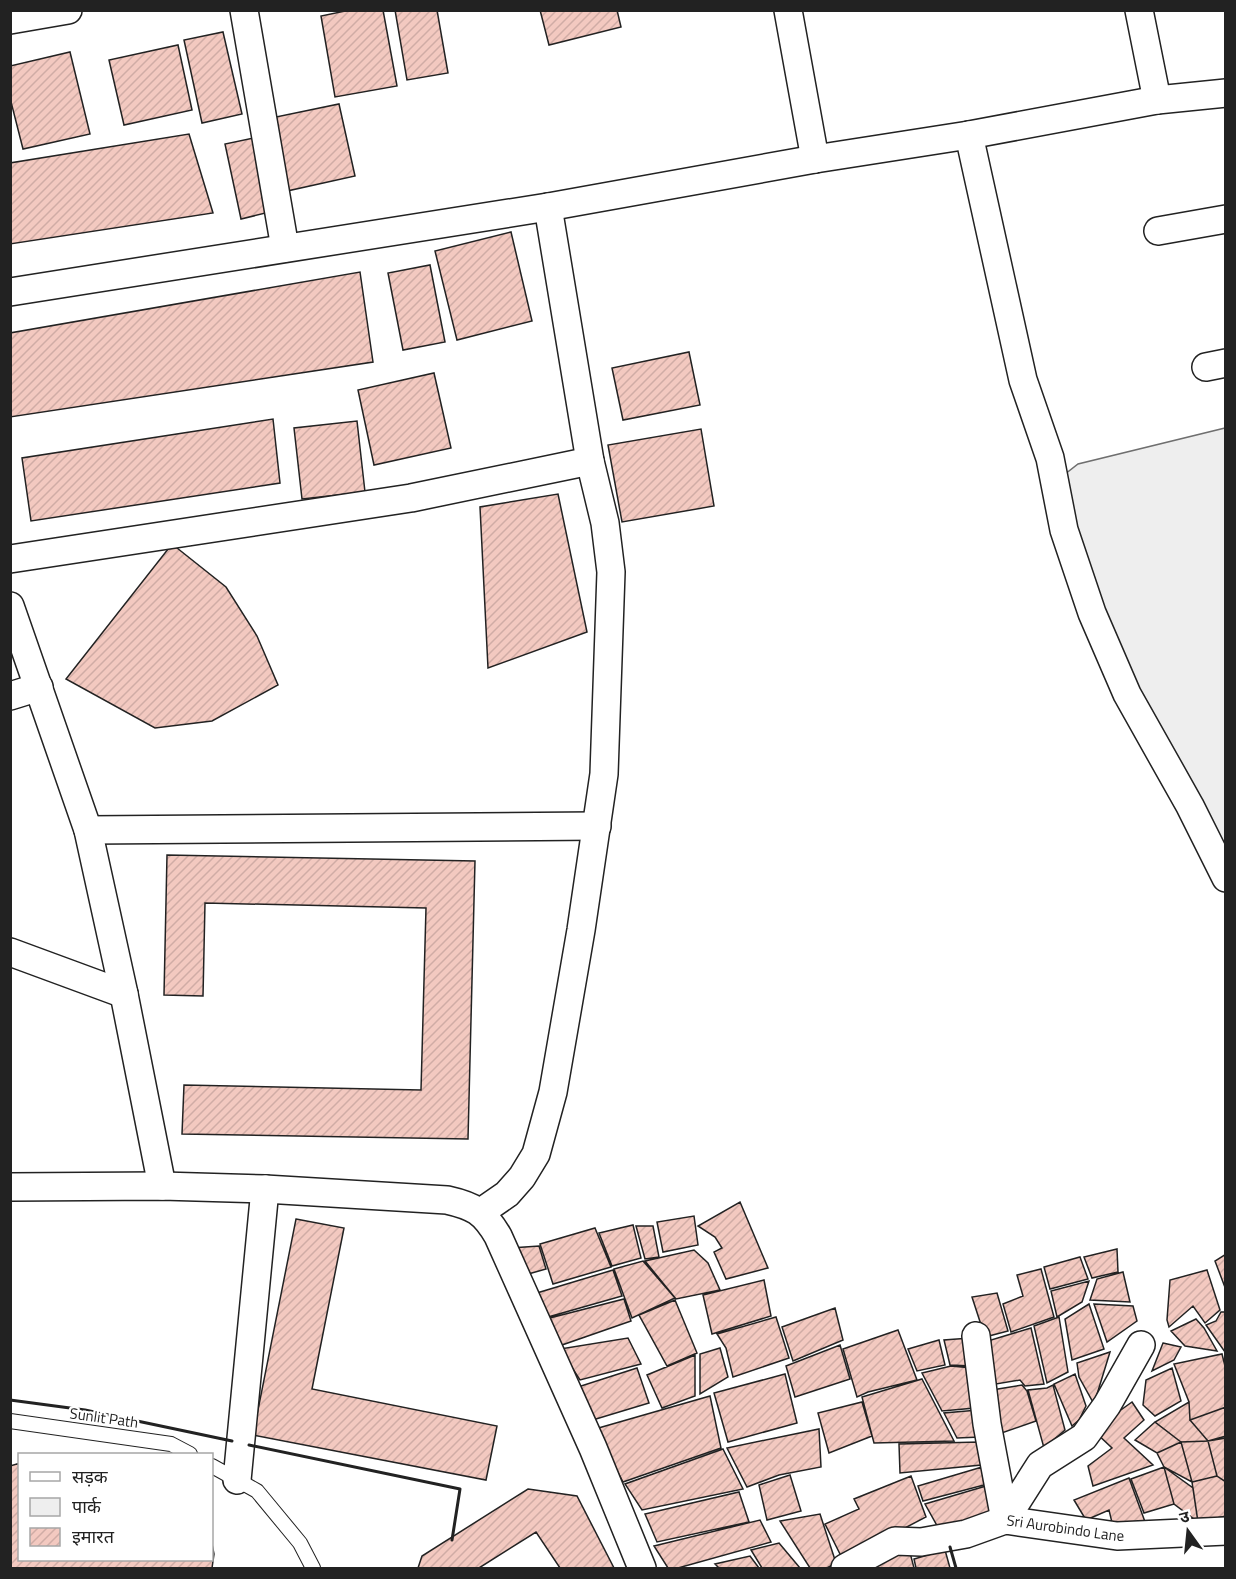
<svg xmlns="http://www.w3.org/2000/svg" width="1236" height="1579" viewBox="0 0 1236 1579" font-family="'Titillium Web','Noto Sans Devanagari',sans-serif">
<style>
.park{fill:#eee;stroke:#6f6f6f;stroke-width:1.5}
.building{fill:url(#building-hatch);stroke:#222;stroke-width:1.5}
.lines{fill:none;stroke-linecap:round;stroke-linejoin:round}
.lane-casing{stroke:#222;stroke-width:16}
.street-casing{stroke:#222;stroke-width:30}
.lane{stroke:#fff;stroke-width:14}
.street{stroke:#fff;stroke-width:27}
.wall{stroke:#222;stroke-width:3}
.labels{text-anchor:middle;stroke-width:4.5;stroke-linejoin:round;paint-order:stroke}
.street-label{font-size:15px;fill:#222;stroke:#fff}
</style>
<defs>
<pattern id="building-hatch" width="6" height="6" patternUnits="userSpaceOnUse" patternTransform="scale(1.5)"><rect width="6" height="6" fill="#f3c9c0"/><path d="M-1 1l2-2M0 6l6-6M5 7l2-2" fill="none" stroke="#d0aca5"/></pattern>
</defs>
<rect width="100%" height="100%" fill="#fff"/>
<path class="park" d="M 1225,428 L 1225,878 L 1127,694 L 1055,482 L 1078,464 Z"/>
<path class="building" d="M 350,10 L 383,10 L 397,86 L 335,97 L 321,16 Z
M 395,10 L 437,10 L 448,73 L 407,80 Z
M 540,10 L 617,10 L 621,27 L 549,45 Z
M 223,32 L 242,114 L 202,123 L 184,40 Z
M 178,45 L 192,110 L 124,125 L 109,60 Z
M 70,52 L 90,134 L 23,149 L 10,98 L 10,66 Z
M 339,104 L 355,176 L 287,191 L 271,118 Z
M 189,134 L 213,213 L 10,244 L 10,163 Z
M 258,137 L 274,211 L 241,219 L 225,144 Z
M 511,232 L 532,321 L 457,340 L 435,251 Z
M 430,265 L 445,342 L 403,350 L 388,273 Z
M 360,272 L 373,362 L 10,417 L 10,333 Z
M 689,352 L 700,405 L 623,420 L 612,368 Z
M 434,373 L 451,448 L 374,465 L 358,390 Z
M 273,419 L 280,483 L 31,521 L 22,458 Z
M 357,421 L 365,492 L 302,499 L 294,428 Z
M 701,429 L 714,506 L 622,522 L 608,445 Z
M 558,494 L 587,632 L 488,668 L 480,507 Z
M 172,544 L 226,587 L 257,636 L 278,685 L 212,721 L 155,728 L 66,679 Z
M 167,855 L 475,861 L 468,1139 L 182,1134 L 184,1085 L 421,1090 L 426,908 L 205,903 L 203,996 L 164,995 Z
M 740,1202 L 768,1268 L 726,1279 L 714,1252 L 722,1248 L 715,1237 L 698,1226 Z
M 694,1216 L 698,1245 L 663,1252 L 657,1222 Z
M 296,1219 L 344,1228 L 312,1389 L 497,1426 L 486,1480 L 253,1435 Z
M 633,1225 L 641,1258 L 612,1266 L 599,1233 Z
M 636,1226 L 653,1226 L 659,1257 L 645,1259 Z
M 595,1228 L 611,1267 L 553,1284 L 540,1244 Z
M 539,1246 L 546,1269 L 521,1276 L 511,1248 Z
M 1117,1249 L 1118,1272 L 1092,1278 L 1084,1257 Z
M 694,1250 L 708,1263 L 720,1290 L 676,1299 L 645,1261 Z
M 1226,1254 L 1226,1290 L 1215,1261 Z
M 1080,1257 L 1088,1279 L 1050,1289 L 1044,1267 Z
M 643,1261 L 675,1298 L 632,1318 L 614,1269 Z
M 1041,1269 L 1054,1317 L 1011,1332 L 1003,1304 L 1023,1296 L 1017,1275 Z
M 613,1270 L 622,1296 L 541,1319 L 527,1296 Z
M 1207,1270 L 1220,1310 L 1205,1323 L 1193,1306 L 1169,1327 L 1167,1320 L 1170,1280 Z
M 1123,1272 L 1130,1302 L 1090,1300 L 1097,1279 Z
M 764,1280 L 771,1316 L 712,1334 L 703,1295 Z
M 1089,1281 L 1082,1302 L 1057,1317 L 1051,1291 Z
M 997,1293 L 1008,1331 L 985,1337 L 972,1297 Z
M 624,1299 L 631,1321 L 559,1346 L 542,1320 Z
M 675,1300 L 697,1353 L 667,1366 L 639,1315 Z
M 1089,1304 L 1104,1349 L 1072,1360 L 1065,1319 Z
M 1094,1304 L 1133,1306 L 1137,1321 L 1107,1342 Z
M 835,1308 L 843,1340 L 793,1361 L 782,1327 Z
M 1221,1312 L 1226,1312 L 1225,1352 L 1206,1325 L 1216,1321 Z
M 776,1317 L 789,1358 L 733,1377 L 726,1348 L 717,1334 Z
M 1059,1317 L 1068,1372 L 1047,1383 L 1034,1326 Z
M 1196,1319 L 1204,1328 L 1217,1351 L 1185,1346 L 1171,1331 Z
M 1031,1328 L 1044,1384 L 1025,1386 L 1020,1380 L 996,1384 L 986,1361 L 991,1340 Z
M 898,1330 L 917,1380 L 868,1392 L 857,1397 L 843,1349 Z
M 628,1338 L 641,1364 L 580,1380 L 560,1349 Z
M 970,1338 L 972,1366 L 950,1365 L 944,1340 Z
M 939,1340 L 945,1365 L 917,1371 L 908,1349 Z
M 1163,1343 L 1181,1347 L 1174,1360 L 1152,1371 Z
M 840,1345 L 850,1379 L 795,1397 L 786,1366 Z
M 720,1348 L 728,1377 L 700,1394 L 700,1354 Z
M 1110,1352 L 1094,1404 L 1079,1377 L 1077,1363 Z
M 1222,1354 L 1226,1370 L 1226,1407 L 1190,1420 L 1189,1402 L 1174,1364 Z
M 695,1355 L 695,1396 L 662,1408 L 647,1375 Z
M 951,1366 L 972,1368 L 975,1408 L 942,1411 L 922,1373 Z
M 637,1368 L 649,1403 L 586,1422 L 581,1386 Z
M 1172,1368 L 1181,1401 L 1155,1416 L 1143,1405 L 1146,1380 Z
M 785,1374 L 797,1423 L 728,1442 L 714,1393 Z
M 1075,1374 L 1086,1406 L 1079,1420 L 1072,1426 L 1054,1384 Z
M 922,1379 L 954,1441 L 874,1443 L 862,1397 Z
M 1022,1385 L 1027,1391 L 1036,1421 L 993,1436 L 989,1396 L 998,1389 Z
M 1053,1385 L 1065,1430 L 1044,1448 L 1028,1390 L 1047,1388 Z
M 710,1396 L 721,1448 L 623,1482 L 595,1429 Z
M 862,1402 L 872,1436 L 829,1453 L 818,1413 Z
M 1132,1402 L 1144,1420 L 1124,1438 L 1153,1465 L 1093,1486 L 1088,1466 L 1112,1448 L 1093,1430 Z
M 1189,1402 L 1190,1420 L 1208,1441 L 1181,1442 L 1155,1422 Z
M 1226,1407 L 1226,1436 L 1208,1441 L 1190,1420 Z
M 978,1410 L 980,1437 L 957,1438 L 944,1413 Z
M 1155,1422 L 1181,1442 L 1157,1453 L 1135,1440 Z
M 819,1429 L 821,1467 L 779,1475 L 747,1487 L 727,1448 Z
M 1226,1438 L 1226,1482 L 1217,1476 L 1208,1441 Z
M 1208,1441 L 1217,1476 L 1192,1482 L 1181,1442 Z
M 979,1442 L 981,1465 L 900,1473 L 899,1444 Z
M 1181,1442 L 1192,1482 L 1164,1467 L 1157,1453 Z
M 723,1449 L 743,1489 L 642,1510 L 625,1484 Z
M 20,1463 L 20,1560 L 212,1560 L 212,1544 L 214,1554 L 212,1568 L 10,1568 L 10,1466 Z
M 982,1467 L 984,1485 L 923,1501 L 918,1486 Z
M 1164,1467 L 1174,1504 L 1144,1513 L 1131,1479 Z
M 1164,1467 L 1193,1488 L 1198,1522 L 1174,1504 Z
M 790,1475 L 801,1511 L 767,1520 L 759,1485 Z
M 911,1476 L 926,1517 L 843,1560 L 825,1524 L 859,1509 L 854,1499 Z
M 1217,1476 L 1226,1482 L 1226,1516 L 1198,1522 L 1192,1482 Z
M 1129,1478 L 1148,1530 L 1114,1531 L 1109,1510 L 1086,1520 L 1074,1500 Z
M 986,1486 L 991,1517 L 940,1531 L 925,1504 Z
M 528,1489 L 577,1496 L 614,1568 L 560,1568 L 536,1532 L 479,1568 L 418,1568 L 422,1556 Z
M 739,1492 L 749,1522 L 657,1542 L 645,1514 Z
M 820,1514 L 836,1563 L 827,1568 L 810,1568 L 780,1521 Z
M 760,1520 L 771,1542 L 678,1568 L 668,1568 L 654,1546 Z
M 779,1543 L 800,1568 L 762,1568 L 751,1550 Z
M 908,1545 L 914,1568 L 865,1568 Z
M 945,1550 L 950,1568 L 916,1568 L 914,1559 Z
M 750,1556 L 759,1568 L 719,1568 L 715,1564 Z"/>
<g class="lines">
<g class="lane-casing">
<path id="lane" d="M 10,1421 L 171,1444 L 190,1454
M 212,1466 L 257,1491 L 300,1543 L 313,1568"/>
</g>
<g class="street-casing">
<g id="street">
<path d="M 244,10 L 285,248"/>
<path d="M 788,10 L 815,159"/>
<path d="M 1139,10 L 1157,100"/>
<path d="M 10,20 L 68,10"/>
<path d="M 969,135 L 1023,380 L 1050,458 L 1064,530 L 1092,613 L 1127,694 L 1190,806 L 1226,878"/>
<path d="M 1158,231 L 1226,219"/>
<path d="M 10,292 L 548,207 L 815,159 L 969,135 L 1157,100 L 1226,93"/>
<path d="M 1206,367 L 1226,363"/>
<path d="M 10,559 L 411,498 L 590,461"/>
<path d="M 10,606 L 88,830 L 124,994 L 162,1186"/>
<path d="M 10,696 L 39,687"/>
<path d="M 88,830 L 597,826"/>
<path d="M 10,952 L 124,994"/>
<path d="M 10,1187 L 162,1186 L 265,1189 L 447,1200 C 474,1206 484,1212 498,1236 L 593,1448 L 642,1568"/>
<path d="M 481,1212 L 507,1194 L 522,1177 L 536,1154 L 553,1092 L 581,930 L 604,774 L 611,572 L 605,523 L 590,461 L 548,207"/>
<path d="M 976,1336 L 987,1424 L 1005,1520 L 1040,1465 L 1084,1437 L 1107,1405 L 1141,1345"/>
<path d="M 237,1480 L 265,1189"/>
<path id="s1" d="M 845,1568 L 895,1541 L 921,1542 L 966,1534 L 1005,1520 L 1117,1536 L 1226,1531"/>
</g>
</g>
<use href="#lane" class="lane"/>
<use href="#street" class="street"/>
<path class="wall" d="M 10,1400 L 85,1410 L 232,1441
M 249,1445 L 460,1489 L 452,1540
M 950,1547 L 956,1568"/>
</g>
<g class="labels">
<g class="street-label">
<text transform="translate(104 1418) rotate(8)" y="5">Sunlit Path</text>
<text dy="5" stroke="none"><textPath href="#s1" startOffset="231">Sri Aurobindo Lane</textPath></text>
</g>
</g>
<rect width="1236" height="1579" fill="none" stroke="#222222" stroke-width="24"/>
<rect x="18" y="1453" width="195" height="108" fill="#ffffff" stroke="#a7a7a7" stroke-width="1.5"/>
<rect x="30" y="1472" width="30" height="9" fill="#ffffff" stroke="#a7a7a7" stroke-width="1.5"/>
<text x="72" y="1483" font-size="18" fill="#222222">सड़क</text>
<rect x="30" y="1498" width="30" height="18" fill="#eeeeee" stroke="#a7a7a7" stroke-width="1.5"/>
<text x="72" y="1513" font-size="18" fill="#222222">पार्क</text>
<rect x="30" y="1528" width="30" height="18" fill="url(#building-hatch)" stroke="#a7a7a7" stroke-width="1.5"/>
<text x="72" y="1543" font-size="18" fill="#222222">इमारत</text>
<g transform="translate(1188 1531) rotate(345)" stroke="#ffffff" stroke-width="4.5" paint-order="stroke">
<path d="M0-4.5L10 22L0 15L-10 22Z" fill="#222222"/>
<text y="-9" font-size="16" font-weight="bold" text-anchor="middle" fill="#222222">उ</text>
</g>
</svg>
